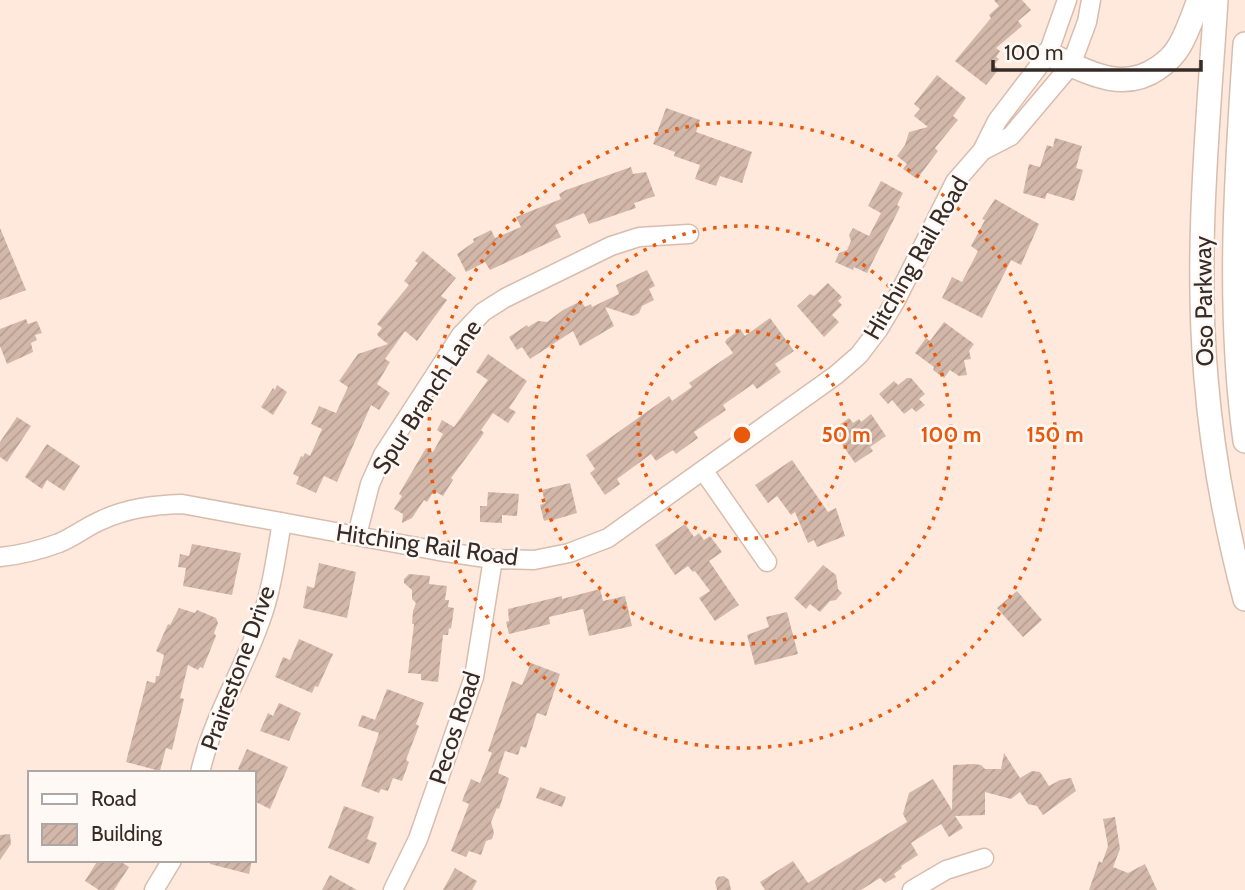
<svg xmlns="http://www.w3.org/2000/svg" width="1245" height="890" viewBox="0 0 1245 890" font-family="Cabin,sans-serif">
<style>
.building{fill:url(#building-hatch)}
.lines{fill:none;stroke-linecap:round;stroke-linejoin:round}
.minor-casing{stroke:#d8bdae;stroke-width:21}
.major-casing{stroke:#d8bdae;stroke-width:26}
.minor{stroke:#fff;stroke-width:18}
.major{stroke:#fff;stroke-width:23}
.ring{fill:none;stroke:#e8590c;stroke-width:3.5;stroke-dasharray:3.5 7}
.labels{text-anchor:middle;stroke-width:5;stroke-linejoin:round;paint-order:stroke}
.street-label{font-size:24px;fill:#362b26;stroke:#fff9f6}
.centre{fill:#e8590c;stroke:#fff9f6;stroke-width:3.5}
.ring-label{font-size:21px;text-anchor:middle;font-weight:bold;fill:#e8590c;stroke:#fff9f6;stroke-width:5;stroke-linejoin:round;paint-order:stroke}
</style>
<defs>
<pattern id="building-hatch" width="6" height="6" patternUnits="userSpaceOnUse" patternTransform="scale(1.75)"><rect width="6" height="6" fill="#d3b8aa"/><path d="M-1 1l2-2M0 6l6-6M5 7l2-2" fill="none" stroke="#b69e92"/></pattern>
</defs>
<rect width="100%" height="100%" fill="#ffe8dc"/>
<path class="building" d="M 994,0 L 1022,0 L 1031,10 L 1018,21 L 1022,26 L 996,48 L 1000,51 L 996,57 L 999,59 L 994,65 L 999,69 L 986,85 L 955,61 L 991,18 L 989,15 L 999,6 Z
M 937,75 L 966,98 L 953,116 L 958,120 L 935,148 L 938,151 L 917,179 L 903,169 L 907,164 L 897,156 L 905,145 L 909,132 L 928,127 L 914,116 L 920,109 L 914,104 Z
M 666,108 L 700,120 L 696,132 L 752,152 L 742,183 L 720,176 L 716,186 L 695,179 L 700,165 L 674,156 L 675,152 L 653,144 Z
M 1055,138 L 1082,146 L 1076,168 L 1083,170 L 1074,201 L 1047,193 L 1045,199 L 1023,193 L 1029,164 L 1040,167 L 1047,145 L 1053,147 Z
M 631,167 L 633,174 L 646,172 L 655,196 L 634,203 L 636,208 L 589,224 L 584,213 L 555,225 L 561,237 L 490,270 L 485,262 L 466,272 L 457,254 L 474,242 L 473,239 L 491,230 L 495,238 L 521,227 L 516,217 L 561,199 L 559,194 L 566,190 Z
M 881,181 L 903,193 L 897,205 L 900,207 L 867,273 L 854,267 L 853,270 L 835,262 L 839,253 L 847,250 L 851,241 L 849,235 L 853,228 L 869,236 L 881,213 L 868,206 Z
M 995,199 L 1039,224 L 1021,265 L 1011,260 L 982,318 L 942,298 L 952,277 L 962,282 L 978,251 L 971,246 L 985,220 L 982,219 Z
M 0,228 L 26,290 L 0,300 Z
M 423,251 L 456,278 L 441,296 L 447,300 L 417,341 L 405,331 L 385,359 L 390,362 L 377,384 L 390,393 L 379,410 L 371,405 L 337,482 L 324,476 L 316,493 L 296,484 L 299,477 L 293,474 L 301,456 L 303,457 L 305,453 L 310,456 L 322,429 L 311,424 L 319,406 L 336,413 L 348,387 L 339,381 L 358,354 L 388,344 L 379,337 L 377,334 L 382,328 L 377,324 L 409,285 L 404,281 L 418,263 L 415,261 Z
M 647,270 L 655,286 L 649,289 L 654,300 L 642,306 L 639,313 L 633,316 L 605,307 L 614,326 L 580,346 L 573,331 L 530,359 L 522,347 L 517,350 L 509,337 L 527,325 L 528,327 L 538,321 L 547,322 L 563,310 L 581,301 L 585,307 L 591,304 L 592,307 L 619,294 L 616,285 Z
M 828,283 L 842,297 L 838,301 L 842,305 L 832,315 L 839,322 L 824,337 L 797,306 L 810,294 L 814,296 Z
M 770,318 L 794,351 L 775,364 L 781,372 L 757,389 L 753,384 L 723,405 L 726,410 L 694,432 L 698,438 L 676,454 L 673,450 L 656,461 L 651,454 L 617,479 L 620,484 L 605,495 L 590,473 L 595,469 L 586,455 L 669,396 L 672,401 L 692,387 L 689,383 L 733,353 L 725,342 L 727,339 L 740,329 L 745,336 Z
M 26,319 L 28,324 L 37,321 L 42,333 L 35,335 L 37,340 L 31,343 L 33,352 L 7,364 L 0,346 L 0,329 Z
M 944,322 L 974,344 L 969,351 L 971,359 L 964,360 L 967,375 L 959,376 L 950,370 L 944,378 L 933,370 L 934,367 L 915,353 L 926,338 L 930,341 Z
M 488,354 L 527,381 L 509,408 L 516,412 L 508,423 L 493,413 L 481,430 L 484,433 L 477,443 L 451,478 L 453,480 L 443,496 L 434,491 L 427,502 L 424,500 L 412,518 L 402,523 L 403,514 L 394,509 L 402,496 L 399,494 L 426,448 L 433,452 L 443,434 L 437,430 L 442,420 L 454,427 L 488,380 L 476,372 Z
M 907,378 L 911,378 L 925,394 L 919,399 L 925,405 L 916,412 L 912,408 L 904,414 L 892,400 L 888,404 L 879,394 L 894,381 L 898,385 Z
M 277,385 L 287,392 L 273,415 L 261,407 L 273,388 L 275,390 Z
M 871,414 L 886,436 L 870,447 L 873,451 L 855,463 L 832,430 L 849,418 L 853,423 L 859,419 L 861,422 Z
M 17,417 L 31,426 L 7,462 L 0,457 L 0,442 Z
M 47,444 L 80,466 L 64,491 L 47,480 L 42,489 L 25,477 Z
M 792,460 L 828,512 L 836,508 L 845,536 L 817,547 L 814,540 L 808,543 L 795,512 L 791,515 L 777,496 L 768,503 L 755,485 Z
M 570,483 L 577,513 L 550,521 L 550,519 L 544,521 L 540,505 L 545,503 L 542,490 Z
M 488,492 L 519,494 L 517,516 L 502,515 L 502,523 L 480,522 L 480,506 L 487,506 Z
M 685,524 L 694,537 L 699,533 L 704,540 L 710,536 L 722,552 L 709,561 L 739,605 L 715,621 L 699,598 L 710,591 L 695,571 L 693,572 L 688,566 L 675,575 L 655,545 Z
M 192,544 L 241,553 L 232,595 L 183,586 L 186,568 L 178,567 L 180,554 L 189,556 Z
M 319,563 L 356,572 L 347,618 L 303,608 L 307,586 L 314,588 Z
M 823,565 L 836,575 L 838,589 L 842,593 L 836,600 L 830,601 L 820,612 L 810,604 L 806,609 L 794,598 Z
M 409,574 L 430,576 L 429,584 L 447,586 L 445,600 L 449,600 L 448,607 L 454,608 L 451,629 L 449,628 L 448,635 L 443,635 L 438,682 L 421,680 L 421,674 L 408,673 L 414,624 L 412,624 L 413,611 L 416,603 L 412,599 L 412,590 L 404,583 L 404,579 Z
M 600,589 L 603,601 L 625,596 L 632,626 L 589,636 L 583,609 L 549,617 L 550,624 L 509,634 L 506,622 L 509,621 L 508,609 L 562,596 L 562,599 Z
M 1017,591 L 1042,620 L 1023,637 L 997,608 Z
M 179,608 L 195,613 L 197,610 L 216,618 L 218,623 L 214,633 L 216,636 L 203,668 L 200,667 L 198,670 L 188,665 L 180,698 L 184,699 L 172,750 L 166,748 L 160,771 L 126,762 L 147,681 L 155,683 L 156,676 L 159,676 L 164,655 L 156,651 L 168,624 L 170,625 Z
M 787,612 L 798,654 L 755,665 L 747,635 L 769,627 L 766,617 Z
M 299,639 L 333,654 L 318,687 L 315,686 L 312,693 L 275,677 L 283,657 L 290,660 Z
M 531,663 L 560,674 L 546,716 L 537,713 L 526,748 L 521,746 L 518,755 L 505,751 L 498,773 L 509,778 L 499,809 L 497,808 L 491,822 L 494,833 L 492,839 L 486,841 L 481,855 L 469,851 L 466,857 L 451,851 L 469,804 L 462,801 L 471,779 L 480,783 L 492,753 L 488,751 L 512,681 L 522,685 Z
M 387,689 L 424,703 L 416,724 L 419,726 L 406,760 L 409,762 L 402,781 L 393,778 L 388,791 L 381,789 L 379,793 L 361,786 L 379,733 L 358,726 L 362,715 L 375,720 Z
M 279,703 L 301,713 L 289,741 L 260,731 L 268,713 L 273,716 Z
M 247,749 L 288,767 L 270,809 L 254,801 L 254,773 L 245,773 L 238,769 Z
M 1004,753 L 1020,778 L 1032,771 L 1040,772 L 1049,786 L 1060,780 L 1071,778 L 1076,791 L 1043,815 L 1037,806 L 1028,804 L 1020,792 L 1011,799 L 985,792 L 985,815 L 955,816 L 963,828 L 949,837 L 941,824 L 911,843 L 918,855 L 901,866 L 902,868 L 894,874 L 896,877 L 885,883 L 880,878 L 861,890 L 765,890 L 760,882 L 793,861 L 808,883 L 907,822 L 903,814 L 909,793 L 933,779 L 952,810 L 953,765 L 974,764 L 981,765 L 985,769 L 1001,769 Z
M 540,787 L 566,797 L 562,807 L 536,798 Z
M 344,806 L 374,817 L 367,839 L 377,843 L 369,864 L 328,848 Z
M 1115,817 L 1120,849 L 1113,867 L 1128,873 L 1145,864 L 1157,890 L 1089,890 L 1099,861 L 1102,863 L 1108,846 L 1103,819 Z
M 10,834 L 11,844 L 0,860 L 0,835 Z
M 98,860 L 118,860 L 129,867 L 114,890 L 99,890 L 85,881 Z
M 211,860 L 252,860 L 249,874 L 210,864 Z
M 455,868 L 477,881 L 472,890 L 443,890 Z
M 330,875 L 357,890 L 322,890 Z
M 724,876 L 729,880 L 731,890 L 717,890 L 715,882 L 718,877 Z"/>
<g class="lines">
<g class="minor-casing">
<path id="minor" d="M 982,151 L 1011,136 L 1071,65 L 1087,22 L 1091,0
M 703,470 L 767,562
M 357,535 L 370,484 L 383,455 L 461,335 L 483,312 L 505,298 L 611,246 L 639,237 L 689,234
M 0,557 C 20,555 40,550 59,543 C 74,537 87,526 102,520 C 128,508 154,505 182,504 L 439,551 L 493,559 L 534,560 L 569,553 L 608,538 L 836,375 L 859,355 L 878,330 L 896,300 L 955,182 L 982,151 L 997,121 L 1048,54 L 1067,0
M 200,773 C 212,719 242,673 260,622 C 272,590 276,556 282,522
M 154,890 L 172,860
M 393,890 L 418,839 L 474,677 L 493,559
M 912,890 L 946,870 L 984,858"/>
</g>
<g class="major-casing">
<path id="major" d="M 1216,0 C 1208,125 1195,253 1206,378 C 1212,452 1226,527 1245,599
M 1245,44 C 1236,177 1227,309 1245,441
M 1048,54 C 1084,70 1121,94 1158,68 C 1167,62 1175,54 1180,45 C 1188,31 1193,15 1199,0"/>
</g>
<use href="#minor" class="minor"/>
<use href="#major" class="major"/>
</g>
<g class="ring">
<circle cx="742" cy="435" r="104"/>
<circle cx="742" cy="435" r="209"/>
<circle cx="742" cy="435" r="313"/>
</g>
<g class="labels">
<g class="street-label">
<text transform="translate(916 258) rotate(-60)" y="8">Hitching Rail Road</text>
<text transform="translate(1204 301) rotate(-91)" y="8">Oso Parkway</text>
<text transform="translate(427 397) rotate(-57)" y="8">Spur Branch Lane</text>
<text transform="translate(427 545) rotate(8)" y="8">Hitching Rail Road</text>
<text transform="translate(238 668) rotate(-70)" y="8">Prairestone Drive</text>
<text transform="translate(455 728) rotate(-72)" y="8">Pecos Road</text>
</g>
</g>
<circle cx="742" cy="435" r="10" class="centre"/>
<g class="ring-label">
<text x="846" y="442">50 m</text>
<text x="951" y="442">100 m</text>
<text x="1055" y="442">150 m</text>
</g>
<rect x="28" y="771" width="228" height="91" fill="#fff9f6" stroke="#afa7a3" stroke-width="2"/>
<rect x="42" y="794" width="35" height="10" fill="#ffffff" stroke="#afa7a3" stroke-width="2"/>
<text x="91" y="806" font-size="21" fill="#362b26">Road</text>
<rect x="42" y="824" width="35" height="21" fill="url(#building-hatch)" stroke="#afa7a3" stroke-width="2"/>
<text x="91" y="841" font-size="21" fill="#362b26">Building</text>
<path d="M993 60v10h208v-10" fill="none" stroke="#362b26" stroke-width="3.5"/>
<text x="1004" y="60" font-size="21" fill="#362b26" stroke="#fff9f6" stroke-width="5" paint-order="stroke">100 m</text>
</svg>
